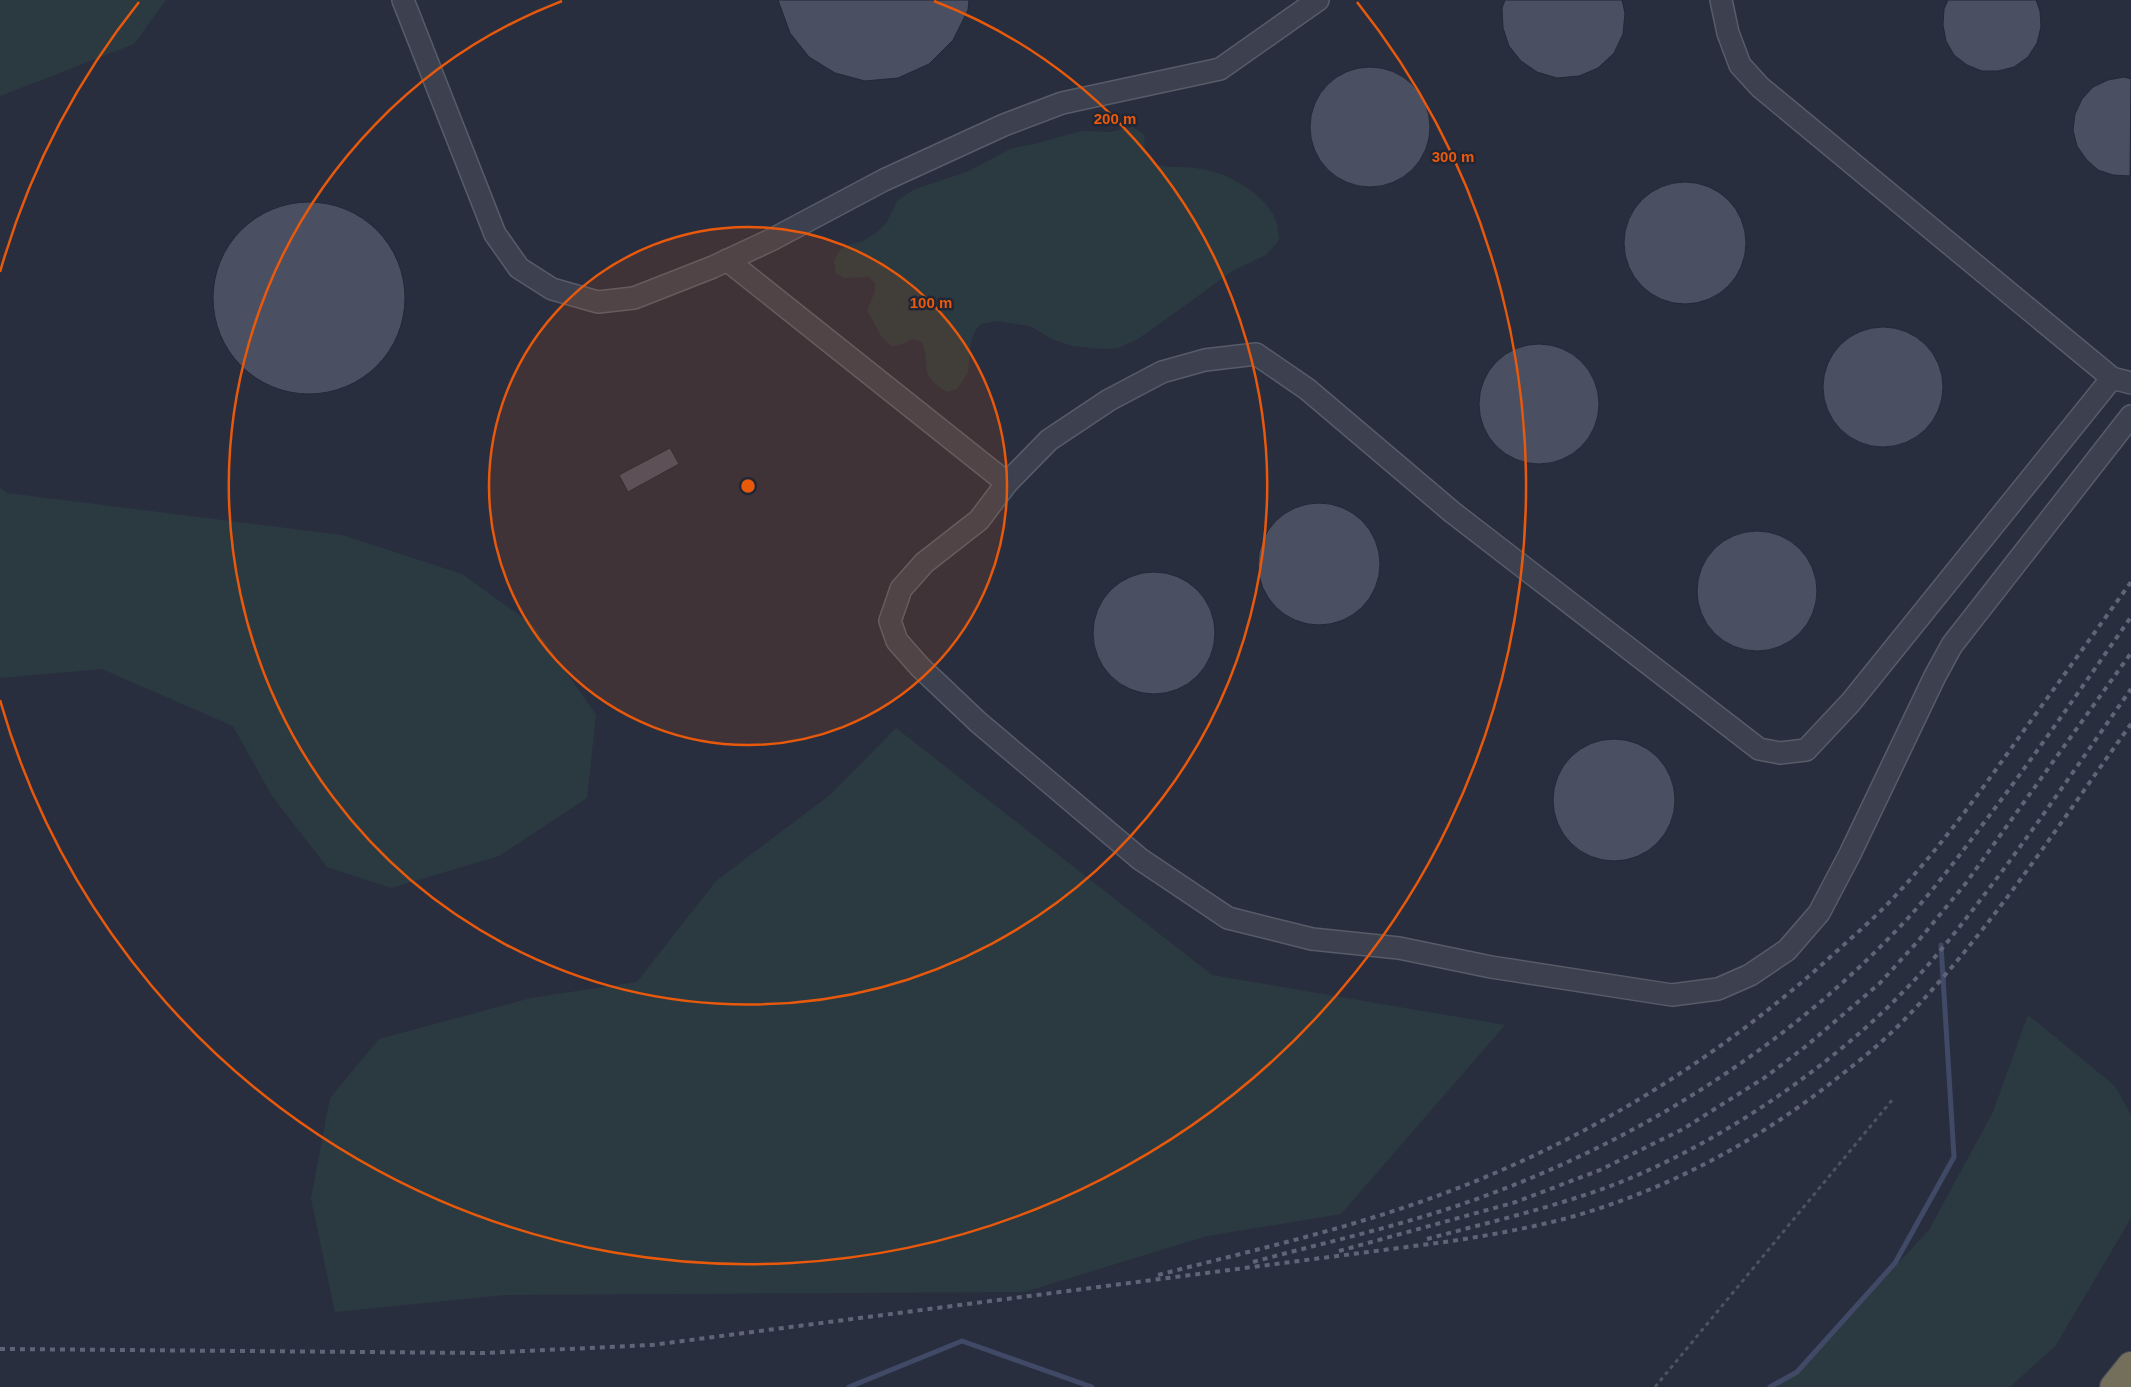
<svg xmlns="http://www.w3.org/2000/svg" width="2131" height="1387" viewBox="0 0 2131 1387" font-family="Arial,sans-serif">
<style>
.green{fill:#2b3a40}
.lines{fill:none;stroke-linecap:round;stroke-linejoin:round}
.stream{stroke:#404966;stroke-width:5}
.building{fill:#4a4f62;stroke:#232836}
.minor-casing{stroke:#575c69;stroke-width:24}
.highway-casing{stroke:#444956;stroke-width:30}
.path{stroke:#49575d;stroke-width:3;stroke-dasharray:4 4;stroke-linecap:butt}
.minor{stroke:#3d414f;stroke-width:21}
.highway{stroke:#746f5a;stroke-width:28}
.rail{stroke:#5f6476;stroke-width:4;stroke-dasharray:5 5;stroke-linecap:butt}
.ring{fill:none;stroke:#e8590c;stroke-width:2.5}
.centre{fill:#e8590c;stroke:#212634;stroke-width:2.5}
.ring-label{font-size:15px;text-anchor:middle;font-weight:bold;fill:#e8590c;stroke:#212634;stroke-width:5;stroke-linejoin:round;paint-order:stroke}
</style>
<rect width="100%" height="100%" fill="#292e3f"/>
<path class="green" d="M 0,0 L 166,0 L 134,44 L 0,96 Z
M 1133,127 L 1144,135 C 1145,145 1144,157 1153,163 C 1164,169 1183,166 1195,168 C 1225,171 1267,193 1277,224 C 1278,229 1278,235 1279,240 L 1266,255 L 1234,270 L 1138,339 L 1118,348 L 1104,349 L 1072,346 L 1052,339 L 1030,326 L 997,321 L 981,324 L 975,331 L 971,342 L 968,373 L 957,389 L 947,392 C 916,372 932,368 922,342 L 912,339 L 900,345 L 891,346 L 881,336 L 867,310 L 875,292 L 875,283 L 868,277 L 844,278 L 836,274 L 834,261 L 839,251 L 848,245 L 863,241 L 876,233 L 887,222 L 897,201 L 913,190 L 969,171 L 1012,148 L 1030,145 L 1082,131 L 1109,132 Z
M 0,488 L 7,493 L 342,535 L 462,574 L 533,625 L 596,715 L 587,798 L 499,856 L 391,888 L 327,867 L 272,796 L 233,726 L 102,669 L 0,678 Z
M 896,728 L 1212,975 L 1505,1025 L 1341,1214 L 1207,1236 L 1024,1292 L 505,1295 L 335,1312 L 311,1199 L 330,1098 L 379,1039 L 531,998 L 637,982 L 716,881 L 830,795 Z
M 2028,1015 L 2115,1086 L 2131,1115 L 2131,1218 L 2056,1345 L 2010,1387 L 1765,1387 L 1797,1372 L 1929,1230 L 1993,1112 Z"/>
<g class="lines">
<path class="stream" d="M 849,1387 L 962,1341 L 1092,1387
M 1770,1387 L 1797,1372 L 1895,1263 L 1954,1157 L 1941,945"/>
</g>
<path class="building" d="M 778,0 L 969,0 L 968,10 L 953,40 L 929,64 L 898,78 L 865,81 L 835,73 L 809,57 L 790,33 Z
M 1505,0 L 1622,0 L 1625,13 L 1623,34 L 1614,53 L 1598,68 L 1579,76 L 1557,78 L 1537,72 L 1521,61 L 1509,46 L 1503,28 L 1502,8 Z
M 1948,0 L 2036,0 L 2040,11 L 2041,27 L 2037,43 L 2028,57 L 2014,67 L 1998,71 L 1982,71 L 1967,65 L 1954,55 L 1946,41 L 1943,25 L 1944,9 Z
M1310 127a60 60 0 1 1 120 0a60 60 0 1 1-120 0Z
M 2124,77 L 2131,79 L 2130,176 L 2113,175 L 2098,170 L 2086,159 L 2077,146 L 2073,130 L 2075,114 L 2082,99 L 2093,87 L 2108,80 Z
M1624 243a61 61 0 1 1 122 0a61 61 0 1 1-122 0Z
M213 298a96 96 0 1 1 192 0a96 96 0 1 1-192 0Z
M1823 387a60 60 0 1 1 120 0a60 60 0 1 1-120 0Z
M1479 404a60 60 0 1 1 120 0a60 60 0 1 1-120 0Z
M 670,448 L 679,464 L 628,492 L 619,475 Z
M1258 564a61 61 0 1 1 122 0a61 61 0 1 1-122 0Z
M1697 591a60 60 0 1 1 120 0a60 60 0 1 1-120 0Z
M1093 633a61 61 0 1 1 122 0a61 61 0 1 1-122 0Z
M1553 800a61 61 0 1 1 122 0a61 61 0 1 1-122 0Z"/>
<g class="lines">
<g class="minor-casing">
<path id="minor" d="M 403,0 L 495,234 L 519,268 L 552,289 L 598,302 L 634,298 L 713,267 L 773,239 L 884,180 L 1004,125 L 1062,103 L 1220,69 L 1318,0
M 1721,0 L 1728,33 L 1740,65 L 1760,87 L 2112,378 L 2131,383
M 727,260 L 1007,483
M 2112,378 L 1851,702 L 1806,750 L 1780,753 L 1759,749 L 1452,512 L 1307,389 L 1256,354 L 1205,360 L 1162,372 L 1109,400 L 1049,440 L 1007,483 L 979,520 L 924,563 L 901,589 L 890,621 L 897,641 L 920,667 L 978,722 L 1140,859 L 1228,918 L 1312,939 L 1399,948 L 1491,967 L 1672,995 L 1718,989 L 1750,975 L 1787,950 L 1819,913 L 1850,854 L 1935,676 L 1952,645 L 2131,416"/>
</g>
<g class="highway-casing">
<path id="highway" d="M 2114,1387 L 2131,1366"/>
</g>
<path class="path" d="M 1655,1387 L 1893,1099"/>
<use href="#minor" class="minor"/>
<use href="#highway" class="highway"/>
<path class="rail" d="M 1427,1239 C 1486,1223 1547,1209 1605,1188 C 1709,1150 1825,1072 1902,993 C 1934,961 1961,925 1988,890 C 2038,824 2084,756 2131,689
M 1339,1251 L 1516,1202 L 1600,1170 L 1683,1129 L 1764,1078 L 1805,1047 L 1880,983 L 1919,940 L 1966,883 L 2131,653
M 1253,1262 C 1326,1242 1401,1226 1471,1201 C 1636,1143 1790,1046 1909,917 C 1935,888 1959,856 1983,824 C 2034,757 2082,687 2131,617
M 1158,1275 C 1254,1250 1352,1228 1445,1193 C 1590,1139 1724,1055 1838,950 C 1858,932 1879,914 1897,894 C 1943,844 1983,788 2022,733 C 2059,682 2095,632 2131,582
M 0,1349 L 483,1353 L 652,1345 L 1445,1242 C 1485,1236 1525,1229 1564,1219 C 1666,1191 1759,1141 1841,1075 C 1863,1058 1885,1040 1905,1019 C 1991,930 2059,824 2131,724"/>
</g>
<circle cx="748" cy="486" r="259" fill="#e8590c" fill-opacity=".12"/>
<g class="ring">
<circle cx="748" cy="486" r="259"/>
<path d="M934 1A519 519 0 1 1 562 1"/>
<path d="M0 272A778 778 0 0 1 139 2M1357 2A778 778 0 1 1 0 700"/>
</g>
<circle cx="748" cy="486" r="8" class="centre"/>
<g class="ring-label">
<text x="1115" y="124">200 m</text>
<text x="1453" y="162">300 m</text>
<text x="931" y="308">100 m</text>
</g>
</svg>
